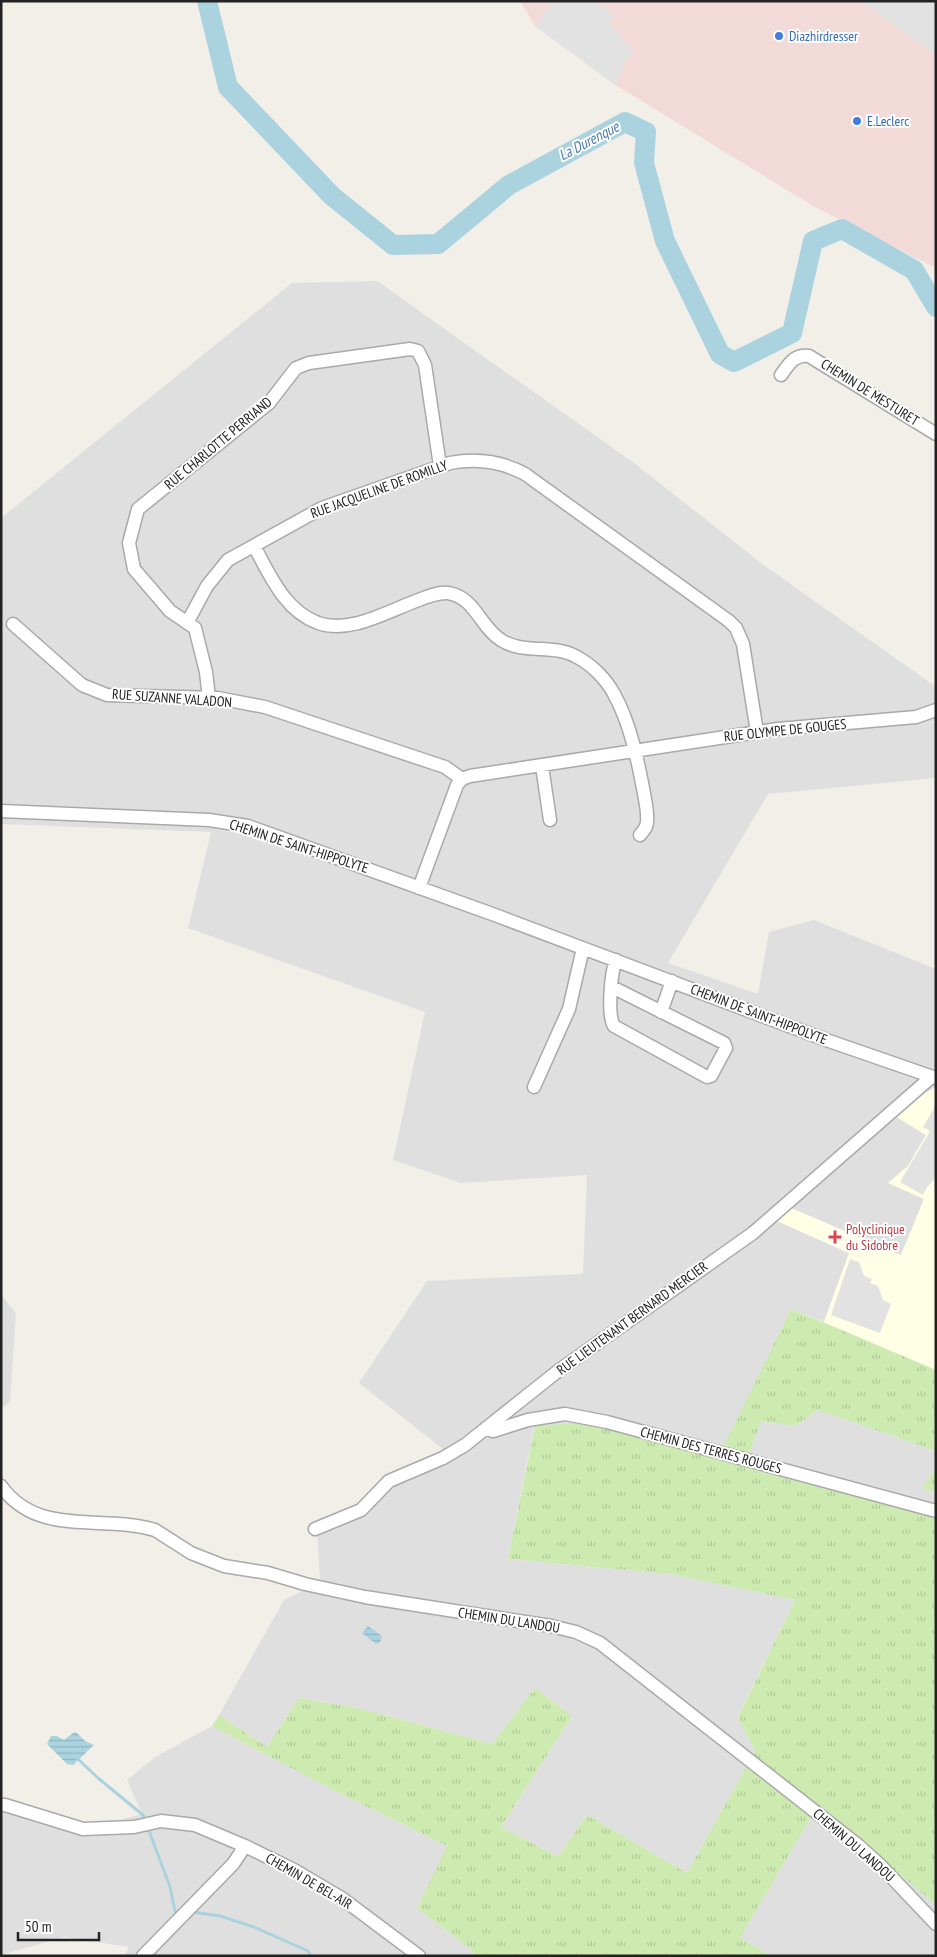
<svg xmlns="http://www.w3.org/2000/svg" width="937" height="1957" viewBox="0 0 937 1957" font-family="'PT Sans Narrow',sans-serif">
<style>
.residential{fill:#e0dfdf}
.commercial{fill:#f2dad9}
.education{fill:#ffffe5}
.grass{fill:url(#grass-tufts)}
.parking{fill:#e2e2e2}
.water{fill:url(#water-rules)}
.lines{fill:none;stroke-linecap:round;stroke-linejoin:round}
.stream{stroke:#aad3df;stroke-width:3}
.river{stroke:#aad3df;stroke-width:20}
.minor-casing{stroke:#a9a9a9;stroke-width:15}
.minor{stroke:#fff;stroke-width:12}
.shop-dot{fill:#3f7fe0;stroke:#fff;stroke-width:2}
.health-dot{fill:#e0444e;stroke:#fff;stroke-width:2}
.labels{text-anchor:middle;stroke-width:4;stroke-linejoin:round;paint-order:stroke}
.shop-label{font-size:14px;fill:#366cbe;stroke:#fff;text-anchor:start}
.street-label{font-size:14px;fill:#222;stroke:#fff}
.health-label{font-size:14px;fill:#be3a42;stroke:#fff;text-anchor:start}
.water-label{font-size:15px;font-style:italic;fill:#4a7aab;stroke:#fff}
</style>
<defs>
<pattern id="grass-tufts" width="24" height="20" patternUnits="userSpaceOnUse" patternTransform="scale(1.25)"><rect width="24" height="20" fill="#cdebb0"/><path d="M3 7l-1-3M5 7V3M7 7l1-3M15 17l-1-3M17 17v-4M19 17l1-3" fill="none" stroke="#b0c997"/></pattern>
<pattern id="water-rules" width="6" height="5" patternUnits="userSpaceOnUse" patternTransform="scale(1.25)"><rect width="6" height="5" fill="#aad3df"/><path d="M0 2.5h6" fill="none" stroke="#92b5bf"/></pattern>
</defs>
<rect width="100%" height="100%" fill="#f2efe9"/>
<path class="residential" d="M 377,281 L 634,463 L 765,566 L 936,687 L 936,778 L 768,794 L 668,963 L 758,994 L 769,932 L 814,920 L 936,969 L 936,1087 L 932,1089 L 926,1135 L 908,1166 L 888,1183 L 924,1199 L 901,1256 L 791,1208 L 777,1221 L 849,1253 L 824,1322 L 791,1309 L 724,1448 L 534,1427 L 508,1559 L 670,1574 L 795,1600 L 738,1716 L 755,1751 L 687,1873 L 587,1815 L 558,1857 L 501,1827 L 572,1716 L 535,1688 L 492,1744 L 357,1708 L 299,1698 L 267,1747 L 219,1715 L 284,1600 L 320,1581 L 317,1529 L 371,1504 L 443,1449 L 359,1383 L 427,1281 L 583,1274 L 587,1175 L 461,1183 L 393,1160 L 425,1012 L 188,928 L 211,832 L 1,824 L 1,518 L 292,283 Z
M 1,1294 L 16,1314 L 10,1402 L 1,1409 Z
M 818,1410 L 936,1451 L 936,1466 L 922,1489 L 936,1492 L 936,1514 L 758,1471 L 745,1465 L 761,1421 L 795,1426 Z
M 212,1726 L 331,1789 L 448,1846 L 417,1908 L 474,1952 L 473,1956 L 124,1956 L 129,1947 L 64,1937 L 1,1955 L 1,1797 L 97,1826 L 142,1814 L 127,1780 L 155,1757 Z
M 818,1805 L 936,1905 L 936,1956 L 772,1956 L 739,1938 Z"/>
<path class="commercial" d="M 520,1 L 936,1 L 936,268 L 813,206 L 614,84 L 535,26 Z"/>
<path class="education" d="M 936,1087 L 936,1370 L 824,1322 L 849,1253 L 777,1221 L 791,1208 L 901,1255 L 924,1199 L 888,1183 L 908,1166 L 926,1135 L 896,1117 L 925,1093 Z"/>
<path class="grass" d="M 791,1309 L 936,1370 L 936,1451 L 818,1410 L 795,1426 L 761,1421 L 745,1465 L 758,1471 L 936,1514 L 936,1905 L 818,1805 L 740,1938 L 772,1956 L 473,1956 L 474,1952 L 417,1908 L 447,1846 L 331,1789 L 212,1726 L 219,1715 L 267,1747 L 299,1698 L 357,1708 L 492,1744 L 535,1688 L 572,1716 L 501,1827 L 558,1857 L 587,1815 L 687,1873 L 755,1751 L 738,1717 L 795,1600 L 670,1574 L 508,1559 L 535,1426 L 575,1423 L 723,1448 Z
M 936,1466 L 936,1492 L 922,1489 Z"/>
<path class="parking" d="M 549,1 L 594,1 L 614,16 L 609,23 L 633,52 L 623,65 L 619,78 L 614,84 L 535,26 L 552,4 Z
M 861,1 L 936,1 L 936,56 Z
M 936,1105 L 936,1178 L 927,1187 L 923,1195 L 900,1182 L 930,1131 L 923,1127 Z
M 850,1259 L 859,1262 L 864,1276 L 872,1279 L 870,1283 L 878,1286 L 883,1300 L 891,1304 L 880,1333 L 831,1315 Z"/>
<path class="water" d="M 368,1626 L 382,1636 L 380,1642 L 376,1644 L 362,1633 Z
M 76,1732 L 85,1741 L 94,1745 L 73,1765 L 67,1764 L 47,1744 L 51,1736 L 57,1736 L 64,1740 L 73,1733 Z"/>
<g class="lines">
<path class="stream" d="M 78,1759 L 98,1778 L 143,1815 L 145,1819
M 148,1828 L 170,1887 L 176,1916
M 192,1912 L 220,1916 L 254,1927 L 308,1951 L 311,1956"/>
<path class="river" d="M 207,1 L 228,87 L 332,196 L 393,245 L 438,244 L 509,185 L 625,122 L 646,132 L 644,163 L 665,241 L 720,354 L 734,362 L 792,333 L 813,241 L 842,229 L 914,270 L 936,307"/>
<g class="minor-casing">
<path id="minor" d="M 781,375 C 789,364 794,354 809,356 L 936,434
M 254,546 C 270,575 284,610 318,623 C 350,634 386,612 416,601 C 426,597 437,592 448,593 C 475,597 480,627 501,640 C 524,655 553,643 577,657 C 592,665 606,679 614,694 C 631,724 639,766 645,799 C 646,806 648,814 647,822 C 647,827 644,830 640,835
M 187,623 L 207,586 L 228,560 L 322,508 L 450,463 C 477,458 501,461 525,474 L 729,621 L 736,628 L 743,644 L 757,732
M 13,624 L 82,685 L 107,695 L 218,698 L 265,707 L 445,767 L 462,779
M 209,698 L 206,672 L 195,628 L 170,611 L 134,569 L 129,543 L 138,509 L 269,403 L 296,368 L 309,363 L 410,349 L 418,351 L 425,365 L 440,466
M 542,766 L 550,820
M 1,811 L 209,820 L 248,826 L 495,915 L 829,1041 L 936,1078
M 419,888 L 457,785 L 462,779 L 470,776 L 778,729 L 916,717 L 936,710
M 612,987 L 724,1043 L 726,1048 L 711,1076 L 707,1077 L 614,1026 C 607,1015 611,972 616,960
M 661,1012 L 672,981
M 534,1087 L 569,1009 L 583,948
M 486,1428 L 493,1431 L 528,1420 L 565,1414 L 607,1422 L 936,1511
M 1,1486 C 38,1538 103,1514 155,1530 L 191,1553 L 224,1566 L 268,1573 L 305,1584 L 365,1597 L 551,1626 L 576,1632 L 600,1643 L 859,1846 L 880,1865 L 936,1924
M 315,1529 L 361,1510 L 389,1481 L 443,1458 L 465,1445 L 558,1371 L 753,1233 L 928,1080 L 930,1076
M 1,1805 L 5,1805 L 83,1829 L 134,1827 L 161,1821 L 195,1825 L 245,1846 L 294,1870 L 343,1899 L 419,1956
M 143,1956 L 233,1864 L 245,1846"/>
</g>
<use href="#minor" class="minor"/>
</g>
<g class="shop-dot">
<circle cx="779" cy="36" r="5"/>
<circle cx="857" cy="121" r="5"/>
</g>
<path class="health-dot" d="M832.5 1229.5h5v5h5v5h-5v5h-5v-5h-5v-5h5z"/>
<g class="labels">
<g class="shop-label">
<text x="789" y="41">Diazhirdresser</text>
<text x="867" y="126">E.Leclerc</text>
</g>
<g class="street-label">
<text transform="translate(870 392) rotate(32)" y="5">CHEMIN DE MESTURET</text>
<text transform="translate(218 443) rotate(-40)" y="5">RUE CHARLOTTE PERRIAND</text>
<text transform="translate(379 489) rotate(-20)" y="5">RUE JACQUELINE DE ROMILLY</text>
<text transform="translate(172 698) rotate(4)" y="5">RUE SUZANNE VALADON</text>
<text transform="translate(785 730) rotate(-6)" y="5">RUE OLYMPE DE GOUGES</text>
<text transform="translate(299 846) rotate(18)" y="5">CHEMIN DE SAINT-HIPPOLYTE</text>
<text transform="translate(759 1014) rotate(21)" y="5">CHEMIN DE SAINT-HIPPOLYTE</text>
<text transform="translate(632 1318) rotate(-36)" y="5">RUE LIEUTENANT BERNARD MERCIER</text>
<text transform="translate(711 1450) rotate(15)" y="5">CHEMIN DES TERRES ROUGES</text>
<text transform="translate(509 1620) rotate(9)" y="5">CHEMIN DU LANDOU</text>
<text transform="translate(854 1845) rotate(41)" y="5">CHEMIN DU LANDOU</text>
<text transform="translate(309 1881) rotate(30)" y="5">CHEMIN DE BEL-AIR</text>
</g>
<g class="health-label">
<text x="846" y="1234">Polyclinique<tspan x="846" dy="16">du Sidobre</tspan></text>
</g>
<g class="water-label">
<text transform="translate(589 141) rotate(-28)" y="5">La Durenque</text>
</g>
</g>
<rect width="937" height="1957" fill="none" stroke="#222222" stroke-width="5"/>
<path d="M18 1932v8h81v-8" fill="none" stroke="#222222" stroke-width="2.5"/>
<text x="25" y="1932" font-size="15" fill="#222222" stroke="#ffffff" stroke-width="4" paint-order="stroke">50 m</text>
</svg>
